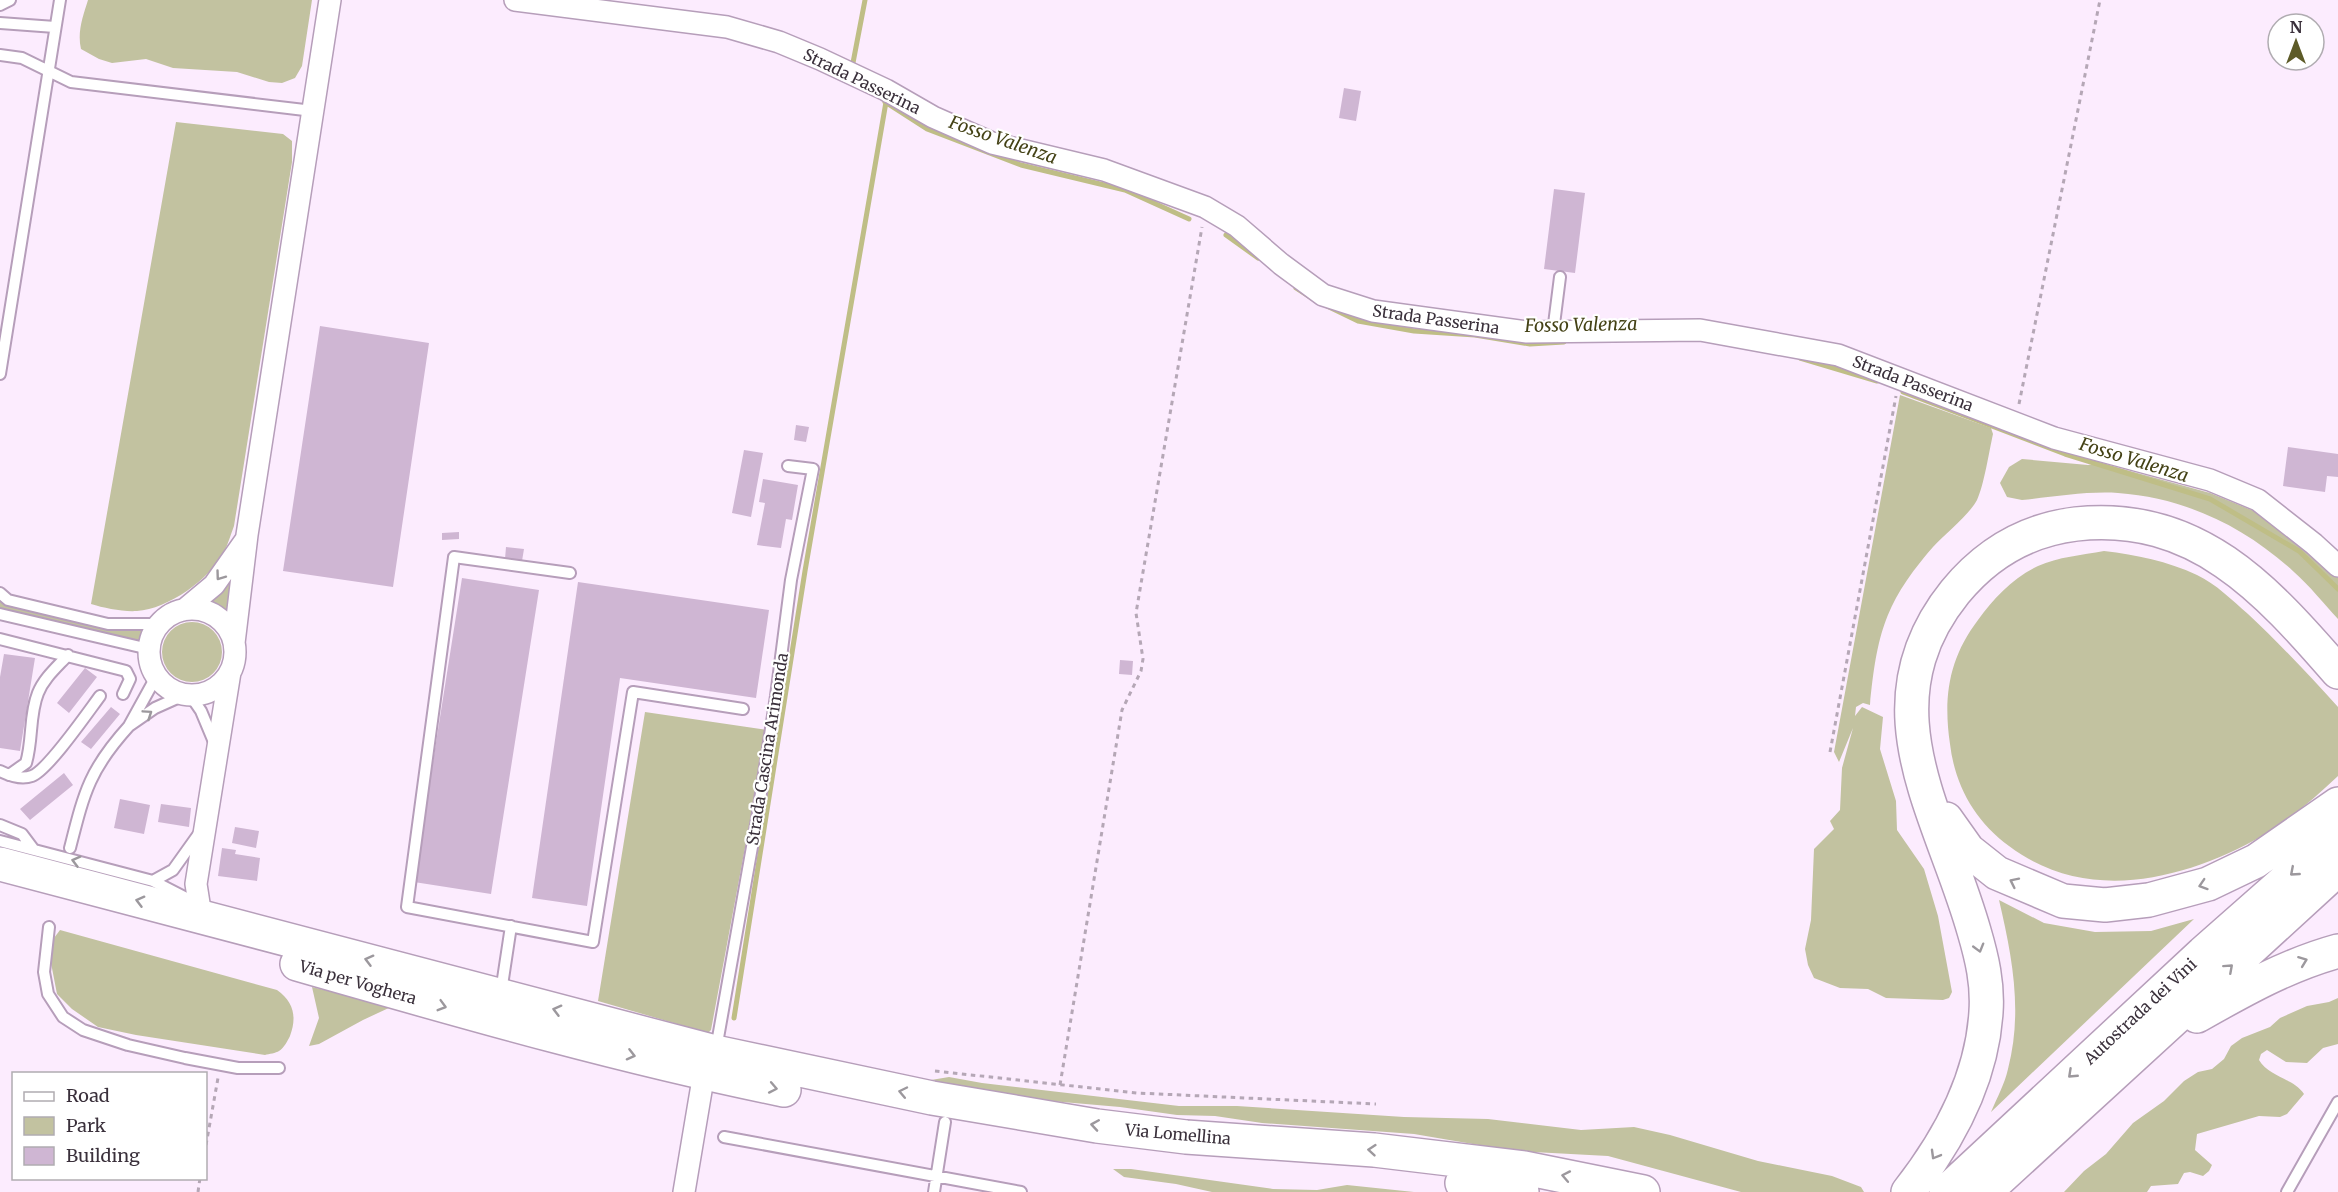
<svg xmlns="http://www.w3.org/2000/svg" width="2338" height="1192" viewBox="0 0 2338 1192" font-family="Merriweather,serif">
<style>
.green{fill:#c2c2a0}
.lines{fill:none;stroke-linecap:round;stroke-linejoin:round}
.stream{stroke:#bfbe86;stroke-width:5}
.building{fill:#cfb6d3}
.service-casing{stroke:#b69eba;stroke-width:14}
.minor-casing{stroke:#b69eba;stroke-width:24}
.primary-casing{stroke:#b69eba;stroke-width:36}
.motorway-casing{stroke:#b69eba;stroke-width:36}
.path{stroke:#b5a7b6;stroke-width:3;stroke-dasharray:4.5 4.5;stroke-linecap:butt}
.service{stroke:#fff;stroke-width:10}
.minor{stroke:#fff;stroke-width:21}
.primary{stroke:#fff;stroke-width:33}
.motorway{stroke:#fff;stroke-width:33}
.oneway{stroke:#9c989d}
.labels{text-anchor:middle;stroke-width:4.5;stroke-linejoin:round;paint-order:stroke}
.street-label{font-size:16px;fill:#3a303b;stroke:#fff}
.water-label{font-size:18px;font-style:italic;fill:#444216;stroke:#fff}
</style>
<rect width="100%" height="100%" fill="#fcecfe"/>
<path class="green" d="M 88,0 L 312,0 L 302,66 L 295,78 L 282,83 L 269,82 L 237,72 L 173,68 L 146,59 L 112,63 L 99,59 L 81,49 C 77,32 83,16 88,0 Z
M 176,122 L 283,134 L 292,141 L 292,162 L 234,526 C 231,534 228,544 224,552 C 210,579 168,609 137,611 C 123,612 104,608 91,604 Z
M 1900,395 L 1991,428 L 1993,434 C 1989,452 1984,485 1977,500 C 1970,514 1944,535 1933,547 C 1885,602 1877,634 1870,705 L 1863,703 L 1856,707 L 1855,716 L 1862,707 L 1883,717 L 1880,749 L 1896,801 L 1897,830 L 1924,869 L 1938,916 L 1952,992 L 1949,998 L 1943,1000 L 1886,998 L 1868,989 L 1840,988 L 1814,978 L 1808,965 L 1805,949 L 1811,920 L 1814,849 L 1834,829 L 1830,821 L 1840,810 L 1842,768 L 1853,728 L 1839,762 L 1834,752 Z
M 2022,459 L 2088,465 L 2101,463 L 2210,493 L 2254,511 L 2338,578 L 2338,619 C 2324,604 2310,586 2294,572 C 2245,527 2186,498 2118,493 C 2087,491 2053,497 2022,500 L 2007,497 L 2000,483 L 2009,467 Z
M 2104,551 C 2137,555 2167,561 2197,575 C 2216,584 2232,600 2248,614 C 2280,644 2309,675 2338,707 L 2338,776 C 2316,797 2290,819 2264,835 C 2185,880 2087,905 2009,846 C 1975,821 1955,786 1950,744 C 1943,697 1949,658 1978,620 C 1994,598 2013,578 2038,566 C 2058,557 2082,555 2104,551 Z
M 237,563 L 226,620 L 220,613 L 202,606 Z
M 0,598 L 151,628 L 144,643 L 0,610 Z
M162 652a30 30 0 1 1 60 0a30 30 0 1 1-60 0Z
M 645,712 L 767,730 L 711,1030 L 708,1033 L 598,1001 Z
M 1999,900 L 2044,923 L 2095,932 L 2151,931 L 2194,919 L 1991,1112 C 1997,1098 2005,1083 2008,1069 C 2023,1011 2012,956 1999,900 Z
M 60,930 L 277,990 C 294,1002 297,1017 290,1036 C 288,1040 284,1048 279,1051 C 276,1053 269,1054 265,1055 L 136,1035 L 98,1027 L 72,1009 L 57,994 L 51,963 L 54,938 Z
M 312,987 L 393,1006 L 363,1020 L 319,1044 L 309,1046 L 319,1018 Z
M 2338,998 L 2338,1044 L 2323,1048 L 2307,1063 L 2286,1062 L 2267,1050 L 2261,1054 L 2259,1060 C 2269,1077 2293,1078 2304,1094 L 2287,1114 L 2280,1117 L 2259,1116 L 2197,1134 L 2195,1150 L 2212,1165 L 2209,1171 L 2203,1176 L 2190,1172 L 2184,1173 L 2178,1184 L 2151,1186 L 2147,1192 L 2064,1192 L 2084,1171 L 2106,1154 L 2133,1123 L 2164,1101 L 2184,1081 L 2198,1072 L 2212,1069 L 2224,1059 L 2231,1046 L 2242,1038 L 2270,1027 L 2280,1018 L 2307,1006 L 2329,1002 Z
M 949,1077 L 982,1083 L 1179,1106 L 1237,1106 L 1404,1117 L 1488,1119 L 1581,1130 L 1634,1127 L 1670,1135 L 1758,1161 L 1832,1176 L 1861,1187 L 1864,1192 L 1741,1192 L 1608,1156 L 1514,1151 L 1414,1134 L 1262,1123 L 1215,1116 L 1177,1115 L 1120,1107 L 1051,1101 L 1004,1095 L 931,1080 Z
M 1113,1169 L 1131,1169 L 1273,1189 L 1317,1190 L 1347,1185 L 1414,1192 L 1212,1192 L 1176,1184 L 1124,1177 Z"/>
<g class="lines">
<path class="stream" d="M 852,68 L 865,0
M 885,102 L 927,129 L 1021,165 L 1125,190 L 1189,219
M 1226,235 L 1258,258
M 1296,288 L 1316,301
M 1327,306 L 1358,321 L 1414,331 L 1475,335 L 1530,344 L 1564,342
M 1800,358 L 1877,381
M 1903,392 L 2065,454 L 2210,499 L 2299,551 L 2338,589
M 734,1018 L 805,571 L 886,102"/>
</g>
<path class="building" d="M 1344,88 L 1361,91 L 1356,121 L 1339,118 Z
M 1554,189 L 1585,193 L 1575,273 L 1544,269 Z
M 320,326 L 429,343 L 393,587 L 283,571 Z
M 796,425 L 809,427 L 806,442 L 794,440 Z
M 2288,447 L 2338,454 L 2338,477 L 2327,476 L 2325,492 L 2283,486 Z
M 744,450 L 763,453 L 751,517 L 732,513 Z
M 763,479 L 798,485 L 792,520 L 786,519 L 781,548 L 757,545 L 765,503 L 759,502 Z
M 459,532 L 459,539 L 442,540 L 442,533 Z
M 506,547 L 524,549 L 522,561 L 505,559 Z
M 462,578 L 539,590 L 491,894 L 414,882 Z
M 578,582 L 769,610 L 756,698 L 620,678 L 587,906 L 532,898 Z
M 4,654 L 35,658 L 20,751 L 0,748 L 0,677 Z
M 1120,660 L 1133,661 L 1132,675 L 1119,674 Z
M 85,668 L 97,677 L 69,713 L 57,703 Z
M 111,707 L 120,714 L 91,749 L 81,742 Z
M 64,773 L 73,785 L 30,820 L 20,809 Z
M 120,799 L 150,805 L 144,834 L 114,828 Z
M 161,804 L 191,808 L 189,827 L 158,822 Z
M 235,827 L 259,831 L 256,848 L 232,843 Z
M 222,848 L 236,850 L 235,854 L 260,858 L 257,881 L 218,876 Z"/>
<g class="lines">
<g class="service-casing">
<path id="service" d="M 0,5 L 10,0
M 0,23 L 55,27
M 0,55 L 22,58 L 71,82 L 313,111
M 1553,332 L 1560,277
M 0,374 L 60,0
M 570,573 L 454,557 L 407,907 L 593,942 L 633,692 L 743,709
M 0,593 L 8,600 L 108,624 L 159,624
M 0,614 L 149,649
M 0,639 L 126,671 L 130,679 L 123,694
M 156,677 L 129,726 L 155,708 L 184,695
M 190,695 L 201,711 L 214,742
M 0,771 C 10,776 21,780 32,776 C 48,770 88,712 100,696
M 9,775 L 26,763 C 33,740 29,715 38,693 C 44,678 57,667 68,655
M 0,825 L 22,834 L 34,850
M 0,841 L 153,881 L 190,900
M 70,848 C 84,793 89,770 129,726
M 153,881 L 173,870 L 198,835
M 49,927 L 44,972 L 48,994 L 63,1017 L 83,1030 L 128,1045 L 185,1058 L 238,1068 L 279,1068
M 501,992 L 511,926
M 716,1049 L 757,819 L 776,696 L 791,580 L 813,469 L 788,466
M 724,1137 L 1021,1192
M 934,1192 L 945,1122
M 2287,1192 L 2338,1102"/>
</g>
<g class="minor-casing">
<path id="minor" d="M 515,0 L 727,27 L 779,42 L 820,59 L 886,90 L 933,117 L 992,143 L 1104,170 L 1205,207 L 1237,226 L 1281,264 L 1323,295 L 1373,311 L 1527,332 L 1700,330 L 1838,355 L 2054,438 L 2210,480 L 2258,500 L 2314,544 L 2338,566
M149 652a43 43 0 1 1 86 0a43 43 0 1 1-86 0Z
M 184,610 L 214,585 L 245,541
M 234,643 L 247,535 L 330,0
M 201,916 L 196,884 L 230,672
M 684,1192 L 704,1073"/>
</g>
<g class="primary-casing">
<path id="primary" d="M 0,864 L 715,1052 L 932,1098 L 1097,1126 L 1186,1137 L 1374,1150 L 1524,1168 L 1643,1192
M 297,964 C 458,1010 620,1057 784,1090
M 1462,1183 L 1522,1192"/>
</g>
<g class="motorway-casing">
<path id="motorway" d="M 1946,819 L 1968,850 L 1997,873 L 2063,901 L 2105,905 L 2149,900 L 2208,884 L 2256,861 L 2338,804
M 2197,1016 C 2243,990 2287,965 2338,951
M 1908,1192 C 1948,1141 1982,1079 1986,1012 C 1988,984 1982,958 1974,931 C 1941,814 1863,706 1955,592 C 1987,553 2026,530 2076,524 C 2196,511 2266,589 2338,672
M 1946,1192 L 2203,953 L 2338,834
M 1985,1192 L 2338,869"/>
</g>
<path class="path" d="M 2019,404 L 2100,0
M 1830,752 L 1896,396
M 935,1071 L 1137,1093 L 1376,1104
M 1060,1085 L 1122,710 L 1141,671 L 1143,659 L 1136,613 L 1202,227
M 206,1145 L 218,1078
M 198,1192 L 200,1178"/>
<use href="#service" class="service"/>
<use href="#minor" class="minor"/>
<use href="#primary" class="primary"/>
<use href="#motorway" class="motorway"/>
</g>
<defs><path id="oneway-chevron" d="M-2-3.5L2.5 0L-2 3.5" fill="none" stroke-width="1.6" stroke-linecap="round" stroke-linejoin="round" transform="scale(1.5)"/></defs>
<g class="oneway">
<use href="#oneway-chevron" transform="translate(220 576) rotate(126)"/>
<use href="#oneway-chevron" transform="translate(148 714) rotate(-34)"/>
<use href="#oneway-chevron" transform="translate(76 861) rotate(-165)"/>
<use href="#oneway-chevron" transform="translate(2294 872) rotate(139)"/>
<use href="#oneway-chevron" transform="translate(2014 882) rotate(-154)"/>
<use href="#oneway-chevron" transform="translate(2203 885) rotate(162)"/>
<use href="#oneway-chevron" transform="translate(140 901) rotate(-165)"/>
<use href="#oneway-chevron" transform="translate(1979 948) rotate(74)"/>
<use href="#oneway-chevron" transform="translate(369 960) rotate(-165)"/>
<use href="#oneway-chevron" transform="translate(2303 961) rotate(-21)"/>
<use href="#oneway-chevron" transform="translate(2229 968) rotate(-42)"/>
<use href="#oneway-chevron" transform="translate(442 1006) rotate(16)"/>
<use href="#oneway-chevron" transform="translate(557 1010) rotate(-165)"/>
<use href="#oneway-chevron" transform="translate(631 1055) rotate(14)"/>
<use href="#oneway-chevron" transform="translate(2072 1074) rotate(137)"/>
<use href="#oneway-chevron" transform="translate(773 1088) rotate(11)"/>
<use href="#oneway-chevron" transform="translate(903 1092) rotate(-168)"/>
<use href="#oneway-chevron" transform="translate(1095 1125) rotate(-171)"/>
<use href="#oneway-chevron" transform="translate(1372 1150) rotate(-175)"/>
<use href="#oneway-chevron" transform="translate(1935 1155) rotate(120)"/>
<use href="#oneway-chevron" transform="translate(1566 1176) rotate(-169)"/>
</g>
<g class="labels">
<g class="street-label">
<text transform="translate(862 81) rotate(26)" y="6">Strada Passerina</text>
<text transform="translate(1436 319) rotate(8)" y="6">Strada Passerina</text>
<text transform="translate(1913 383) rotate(21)" y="6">Strada Passerina</text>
<text transform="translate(767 749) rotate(-81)" y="6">Strada Cascina Arimonda</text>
<text transform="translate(358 982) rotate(16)" y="6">Via per Voghera</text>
<text transform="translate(2140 1011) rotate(-43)" y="6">Autostrada dei Vini</text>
<text transform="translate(1178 1134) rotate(5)" y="6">Via Lomellina</text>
</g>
<g class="water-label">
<text transform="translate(1003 140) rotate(19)" y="6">Fosso Valenza</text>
<text transform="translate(1581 325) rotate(-1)" y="6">Fosso Valenza</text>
<text transform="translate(2134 460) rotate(17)" y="6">Fosso Valenza</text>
</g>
</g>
<rect x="12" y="1072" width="195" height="108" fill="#ffffff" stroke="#b0acb1" stroke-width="1.5"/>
<rect x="24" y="1092" width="30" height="9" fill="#ffffff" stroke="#b0acb1" stroke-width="1.5"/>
<text x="66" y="1102" font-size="18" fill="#3a303b">Road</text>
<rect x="24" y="1117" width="30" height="18" fill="#c2c2a0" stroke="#b0acb1" stroke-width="1.5"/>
<text x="66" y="1132" font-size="18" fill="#3a303b">Park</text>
<rect x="24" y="1147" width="30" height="18" fill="#cfb6d3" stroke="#b0acb1" stroke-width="1.5"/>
<text x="66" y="1162" font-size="18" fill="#3a303b">Building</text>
<g transform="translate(2296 42)"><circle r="28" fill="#ffffff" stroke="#b0acb1" stroke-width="1.5"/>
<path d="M0-4.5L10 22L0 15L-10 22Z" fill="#5d5b28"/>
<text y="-9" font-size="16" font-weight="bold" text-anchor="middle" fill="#3a303b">N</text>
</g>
</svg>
